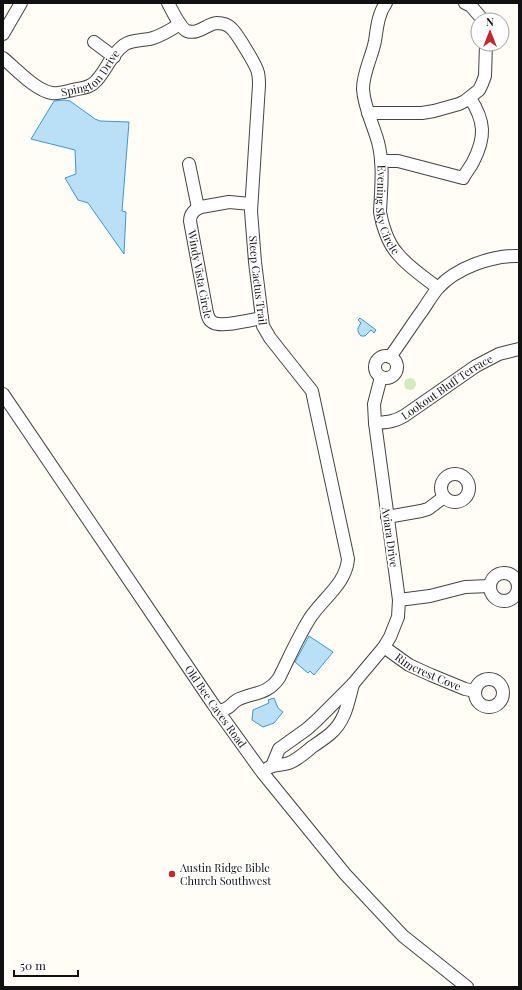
<svg xmlns="http://www.w3.org/2000/svg" width="522" height="990" viewBox="0 0 522 990" font-family="'Playfair Display',serif">
<style>
.green{fill:#d5ebbd}
.water{fill:#b9e0f7;stroke:#3f96cf}
.lines{fill:none;stroke-linecap:round;stroke-linejoin:round}
.minor-casing{stroke:#444;stroke-width:14}
.minor{stroke:#fff;stroke-width:12}
.poi-dot{fill:#c4262e;stroke:#fff;stroke-width:1.5}
.labels{text-anchor:middle;stroke-width:4;stroke-linejoin:round;paint-order:stroke}
.street-label{font-size:11px;fill:#111;stroke:#fff}
.poi-label{font-size:11px;fill:#111;stroke:#fff;text-anchor:start}
</style>
<rect width="100%" height="100%" fill="#fffdf5"/>
<path class="green" d="M404 384a6 6 0 1 1 12 0a6 6 0 1 1-12 0Z"/>
<path class="water" d="M 64,100 L 70,101 L 95,119 L 100,121 L 129,122 L 122,211 L 126,212 L 124,254 L 88,203 L 85,202 L 78,200 L 65,178 L 76,174 L 75,150 L 31,139 L 54,101 Z
M 360,318 L 376,330 L 374,333 L 371,330 L 365,336 L 361,336 C 358,333 358,331 358,328 L 361,323 L 358,320 Z
M 309,636 L 333,652 L 314,675 L 310,671 L 308,673 L 295,662 Z
M 274,698 L 278,708 L 283,712 L 274,723 L 263,727 L 252,720 L 253,710 L 269,703 L 268,700 Z"/>
<g class="lines">
<g class="minor-casing">
<g id="minor">
<path id="s1" d="M 168,3 C 172,10 180,28 187,31 C 199,35 206,24 217,23 C 222,23 227,24 231,28 C 236,32 257,66 258,73 C 259,77 259,81 259,85 L 251,211 L 255,262 L 263,326 L 270,338 L 312,391 L 348,559 C 346,584 323,598 310,618 C 298,637 289,658 279,678 C 267,695 254,692 237,700 C 234,702 232,704 230,706 C 227,709 222,710 218,712"/>
<path id="s2" d="M 386,3 C 378,14 377,28 375,41 C 372,57 363,72 363,89 C 364,107 373,124 378,142 C 384,165 381,189 380,212 C 382,225 388,243 397,253 C 408,267 424,277 438,288"/>
<path d="M 465,3 L 471,6 L 483,20"/>
<path d="M 3,34 L 21,3"/>
<path d="M 94,42 L 114,57"/>
<path id="s3" d="M 3,58 C 15,68 36,91 52,93 C 59,94 67,91 73,90 C 82,88 90,88 96,81 C 106,71 111,54 124,45 C 132,39 144,41 153,38 C 163,35 172,29 180,24"/>
<path d="M 368,113 L 422,113 L 434,111 L 459,104 L 465,101 L 479,90 L 482,84 L 485,76 L 486,44"/>
<path d="M 381,161 L 398,161 L 463,178 C 466,172 470,168 473,162 C 486,137 485,121 470,98"/>
<path d="M 189,164 L 198,208"/>
<path id="s4" d="M 251,204 L 229,202 L 201,207 C 195,209 190,214 190,221 L 207,313 C 208,317 209,321 214,323 C 223,327 251,320 262,318"/>
<circle cx="386" cy="367" r="11"/>
<path d="M 390,357 C 401,342 411,326 422,311 C 427,304 432,295 438,288 C 456,268 492,255 519,256"/>
<path id="s5" d="M 3,394 L 213,704 L 262,772 L 345,874 L 403,936 L 467,987"/>
<path id="s6" d="M 375,423 C 386,422 394,422 404,416 L 476,366 L 499,354 L 519,349"/>
<circle cx="455" cy="488" r="14"/>
<path d="M 387,517 L 421,511 L 428,509 L 444,497"/>
<circle cx="504" cy="587" r="14"/>
<path d="M 399,600 L 430,596 L 465,587 L 490,586"/>
<path id="s7" d="M 384,647 L 409,665 L 431,675 L 465,689 L 475,691"/>
<circle cx="489" cy="693" r="14"/>
<path d="M 272,766 L 279,749 L 307,729 L 317,720 L 353,684 L 384,647 L 390,637 L 398,617 L 399,600 L 375,423 L 374,404 L 381,377"/>
<path d="M 268,768 C 276,763 281,766 289,763 C 297,760 305,753 312,747 C 318,743 324,739 330,734 C 345,722 348,703 353,684"/>
</g>
</g>
<use href="#minor" class="minor"/>
</g>
<circle class="poi-dot" cx="172" cy="874" r="4"/>
<g class="labels">
<g class="street-label">
<text dy="4" stroke="none"><textPath href="#s3" startOffset="107">Spington Drive</textPath></text>
<text dy="4" stroke="none"><textPath href="#s2" startOffset="214">Evening Sky Circle</textPath></text>
<text dy="4" stroke="none"><textPath href="#s4" startOffset="124">Windy Vista Circle</textPath></text>
<text dy="4" stroke="none"><textPath href="#s1" startOffset="342">Steep Cactus Trail</textPath></text>
<text dy="4" stroke="none"><textPath href="#s6" startOffset="82">Lookout Bluff Terrace</textPath></text>
<text transform="translate(390 537) rotate(82)" y="4">Aviara Drive</text>
<text dy="4" stroke="none"><textPath href="#s7" startOffset="51">Rimcrest Cove</textPath></text>
<text dy="4" stroke="none"><textPath href="#s5" startOffset="378">Old Bee Caves Road</textPath></text>
</g>
<g class="poi-label">
<text x="180" y="872">Austin Ridge Bible<tspan x="180" dy="13">Church Southwest</tspan></text>
</g>
</g>
<rect width="522" height="990" fill="none" stroke="#111111" stroke-width="8"/>
<g transform="translate(490 32)"><circle r="19" fill="#ffffff" stroke="#a0a0a0"/>
<path d="M0-3L7 15L0 10L-7 15Z" fill="#c4262e"/>
<text y="-6" font-size="11" font-weight="bold" text-anchor="middle" fill="#111111">N</text>
</g>
<path d="M14 970v6h64v-6" fill="none" stroke="#111111" stroke-width="2"/>
<text x="20" y="970" font-size="12" fill="#111111" stroke="#ffffff" stroke-width="3" paint-order="stroke">50 m</text>
</svg>
